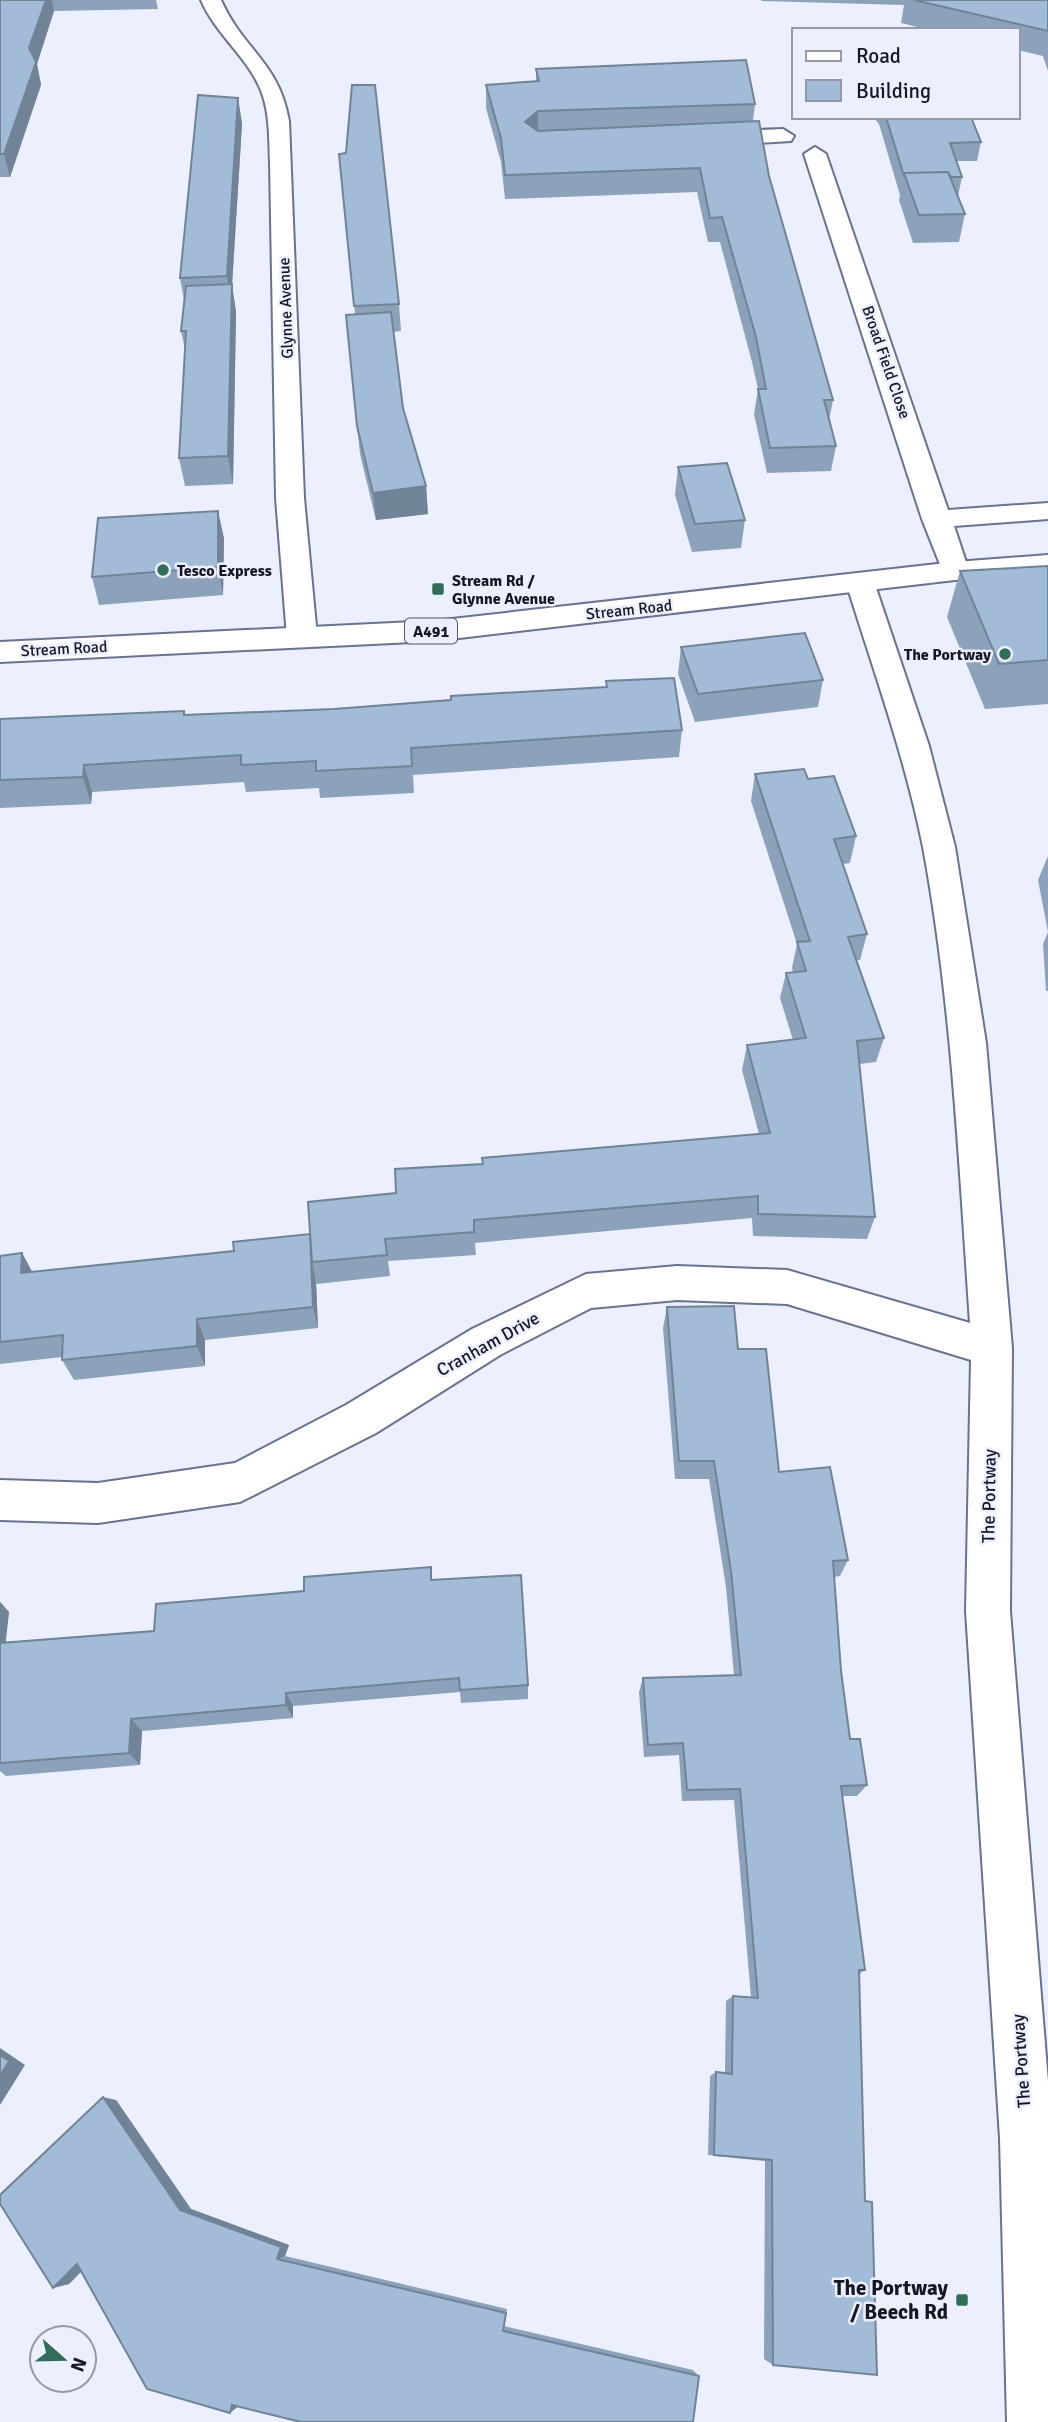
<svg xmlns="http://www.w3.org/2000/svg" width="1048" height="2422" viewBox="0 0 1048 2422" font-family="Signika,sans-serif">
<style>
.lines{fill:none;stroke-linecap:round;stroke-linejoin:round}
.minor-casing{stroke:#697291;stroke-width:4}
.trunk-casing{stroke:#697291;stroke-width:4}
.minor{fill:#fff;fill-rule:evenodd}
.trunk{fill:#fff;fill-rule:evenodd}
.wall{fill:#8ba2ba}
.shaded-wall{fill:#718497}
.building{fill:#a2bcd8;stroke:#718497;stroke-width:2}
.poi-dot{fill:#326d58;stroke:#ebeffe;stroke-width:2.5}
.labels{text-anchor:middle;stroke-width:5;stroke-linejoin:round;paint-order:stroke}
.far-street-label{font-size:16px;fill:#151824;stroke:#ebeffe}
.far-poi-label{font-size:16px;font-weight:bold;fill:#151824;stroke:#ebeffe;text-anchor:start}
.shield{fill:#ebeffe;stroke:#555865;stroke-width:2}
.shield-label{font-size:16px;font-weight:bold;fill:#151824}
.street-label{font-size:18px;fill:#151824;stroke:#ebeffe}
.near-poi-label{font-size:21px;font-weight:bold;fill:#151824;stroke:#ebeffe;text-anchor:end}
</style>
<rect width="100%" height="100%" fill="#ebeffe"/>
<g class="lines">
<g class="minor-casing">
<path id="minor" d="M 201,0 L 221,0 C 243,50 279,62 289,121 L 304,498 L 317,637 L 312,644 L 302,647 L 292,644 L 287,637 L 276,498 L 270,162 C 269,138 270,109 259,86 C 245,55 215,33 201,0 Z
M 783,129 L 794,136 L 791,141 L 711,146 L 700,139 L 711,132 Z
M 815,147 L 826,154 L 948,510 L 1048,503 L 1048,519 L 954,526 L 969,571 L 965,577 L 955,580 L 945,577 L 922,519 L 804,154 Z
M 860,573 L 870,576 L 874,582 L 929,746 L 955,847 L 986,1043 L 1012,1348 L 1010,1611 L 1048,2082 L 1048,2422 L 1007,2422 L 1000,2138 L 966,1611 L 971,1360 L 787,1304 L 677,1300 L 591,1308 L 500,1355 L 376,1433 L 240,1502 L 98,1523 L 0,1520 L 0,1480 L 98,1483 L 235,1463 L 346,1405 L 472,1329 L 586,1274 L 677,1266 L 787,1270 L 970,1323 C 959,1165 952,1004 923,847 C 905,757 873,669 846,582 L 850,576 Z"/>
</g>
<g class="trunk-casing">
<path id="trunk" d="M 1048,555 L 1048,573 L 955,580 L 434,641 L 0,662 L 0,642 L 434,621 L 955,562 Z"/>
</g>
<use href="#minor" class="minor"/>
<use href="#trunk" class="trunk"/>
</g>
<path class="wall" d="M 0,0 L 156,0 L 158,9 L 54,11 L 37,64 L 41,85 L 10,177 L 0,177 Z
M 761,0 L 1048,0 L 1048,71 L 1043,56 L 1018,50 L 1018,30 L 930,30 L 901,23 L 904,5 L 762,1 Z
M 536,69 L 755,104 L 753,121 L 833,400 L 829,421 L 836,446 L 831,471 L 767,473 L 754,414 L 758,389 L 752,362 L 720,242 L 708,242 L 697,192 L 505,199 L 501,162 L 486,108 L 486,85 L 536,81 Z
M 238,98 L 242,124 L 232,285 L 236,312 L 233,484 L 185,486 L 179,458 L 185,349 L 181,331 L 184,300 L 180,278 Z
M 873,117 L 971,117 L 981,142 L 977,161 L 956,161 L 962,177 L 958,196 L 965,214 L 959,242 L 913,243 L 899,200 L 900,195 L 879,124 Z
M 339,154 L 399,304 L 401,331 L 394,332 L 403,408 L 426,486 L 428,514 L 376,520 L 360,454 L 346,315 L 355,314 Z
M 678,467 L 745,520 L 741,548 L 692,552 L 675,495 Z
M 224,538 L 223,595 L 99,605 L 92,577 Z
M 1048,566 L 1048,704 L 985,709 L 947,617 L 960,571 Z
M 681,647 L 823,680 L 818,707 L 695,722 L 678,674 Z
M 606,681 L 682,730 L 679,757 L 413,775 L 414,793 L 320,798 L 319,788 L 246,792 L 244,782 L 92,792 L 91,804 L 0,808 L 0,719 L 184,711 L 185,715 L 334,709 L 606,687 Z
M 755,774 L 808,779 L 856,836 L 850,863 L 843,864 L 867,934 L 860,960 L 857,960 L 884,1038 L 876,1062 L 859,1064 L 875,1217 L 867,1239 L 753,1236 L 752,1218 L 475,1243 L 476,1255 L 388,1261 L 390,1276 L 317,1284 L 316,1282 L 318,1328 L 205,1340 L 205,1366 L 74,1380 L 62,1360 L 62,1357 L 0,1364 L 0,1256 L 22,1253 L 32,1272 L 234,1251 L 310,1234 L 396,1193 L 482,1164 L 759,1134 L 742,1070 L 747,1045 L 793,1040 L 780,998 L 786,973 L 793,972 L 792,968 L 797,944 L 751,801 Z
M 1048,856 L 1048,991 L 1046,991 L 1043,944 L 1048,932 L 1038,880 Z
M 667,1307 L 738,1349 L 779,1472 L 848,1560 L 840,1576 L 834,1577 L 841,1671 L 850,1739 L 867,1785 L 857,1796 L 842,1796 L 865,1970 L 859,1974 L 773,2365 L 764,2359 L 765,2161 L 708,2155 L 710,2076 L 716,2072 L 725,2073 L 726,2001 L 733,1996 L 751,1997 L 734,1800 L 682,1801 L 679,1755 L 644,1757 L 639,1692 L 643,1678 L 734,1675 L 726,1587 L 709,1479 L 675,1479 L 663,1328 Z
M 433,1580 L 528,1685 L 528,1699 L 461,1703 L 460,1692 L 293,1706 L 293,1718 L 142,1731 L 140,1765 L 6,1776 L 0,1771 L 0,1602 L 9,1612 L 5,1642 L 154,1631 Z
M 116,2100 L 191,2209 L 289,2245 L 285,2256 L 507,2309 L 504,2326 L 693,2370 L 699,2376 L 81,2272 L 69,2284 L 53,2288 Z"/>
<path class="shaded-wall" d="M 46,0 L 52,0 L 54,11 L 37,64 L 41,85 L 10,177 L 4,154 L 29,48 Z
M 238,98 L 242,124 L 232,285 L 236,312 L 233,484 L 228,456 L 231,304 L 227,276 Z
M 538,111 L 538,135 L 525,122 Z
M 426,486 L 428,514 L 376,520 L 373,493 Z
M 218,511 L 224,538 L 223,595 L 218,567 Z
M 84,765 L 92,792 L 91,804 L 83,777 Z
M 22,1253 L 34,1275 L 21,1273 Z
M 312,1262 L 316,1282 L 318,1328 L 313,1307 Z
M 197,1319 L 205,1340 L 205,1366 L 197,1346 Z
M 0,1602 L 9,1612 L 4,1658 L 0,1654 Z
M 286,1693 L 293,1706 L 293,1718 L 286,1705 Z
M 131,1719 L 142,1731 L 140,1765 L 129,1753 Z
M 0,2048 L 25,2065 L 0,2105 Z
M 103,2097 L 116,2100 L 191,2209 L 289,2245 L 285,2256 L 277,2259 L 180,2210 Z
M 91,2261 L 69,2284 L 53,2288 L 77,2264 Z
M 232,2405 L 240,2405 L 230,2413 Z"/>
<path class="building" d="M 0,0 L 46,0 L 29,48 L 36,62 L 4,154 L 0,154 Z
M 914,0 L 1048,0 L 1048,31 Z
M 746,60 L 755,104 L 538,111 L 525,122 L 538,131 L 759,121 L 769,176 L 833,400 L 824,400 L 836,446 L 770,448 L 758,389 L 766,389 L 756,337 L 722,217 L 710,218 L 700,168 L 505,175 L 501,138 L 486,85 L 539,81 L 536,69 Z
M 352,85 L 375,85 L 399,304 L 354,306 L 339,154 L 346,153 Z
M 198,95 L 238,98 L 227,276 L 180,278 Z
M 886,117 L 971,117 L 981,142 L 950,143 L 962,177 L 951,177 L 948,172 L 904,173 L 904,176 Z
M 948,172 L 965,214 L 919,215 L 904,173 Z
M 232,284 L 228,456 L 179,458 L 186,331 L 181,331 L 186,286 Z
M 391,312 L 403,408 L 426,486 L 373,493 L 357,426 L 346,315 Z
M 727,463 L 745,520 L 695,524 L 678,467 Z
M 218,511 L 218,567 L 92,577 L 98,518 Z
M 1048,566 L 1048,660 L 999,664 L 960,571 Z
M 805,633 L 823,680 L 698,694 L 681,647 Z
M 674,678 L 682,730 L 411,748 L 412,766 L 316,771 L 316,761 L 241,765 L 241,755 L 84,765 L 83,777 L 0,780 L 0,719 L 184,711 L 184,715 L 334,709 L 451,700 L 451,696 L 607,687 L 606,681 Z
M 804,769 L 808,779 L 834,776 L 856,836 L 834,839 L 867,934 L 848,937 L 884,1038 L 857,1041 L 875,1217 L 758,1214 L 758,1196 L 474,1220 L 474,1232 L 385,1239 L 387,1255 L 312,1262 L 308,1202 L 396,1193 L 395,1169 L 483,1164 L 482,1158 L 770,1133 L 747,1045 L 806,1038 L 786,973 L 806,971 L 797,942 L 810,941 L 755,774 Z
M 310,1234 L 313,1307 L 197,1319 L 197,1346 L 62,1360 L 63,1335 L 0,1342 L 0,1256 L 22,1253 L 21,1273 L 234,1251 L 233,1242 Z
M 734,1306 L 738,1349 L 766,1349 L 779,1472 L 830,1467 L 848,1560 L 833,1561 L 841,1671 L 850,1739 L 860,1739 L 867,1785 L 841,1786 L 865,1970 L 859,1970 L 865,2201 L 872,2202 L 877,2375 L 773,2365 L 772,2160 L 714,2155 L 716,2072 L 732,2074 L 733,1996 L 758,1998 L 740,1789 L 687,1790 L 683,1743 L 648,1745 L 643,1678 L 741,1675 L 731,1571 L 714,1461 L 679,1461 L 667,1307 Z
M 431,1567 L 431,1580 L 521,1575 L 528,1685 L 460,1690 L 459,1678 L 286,1693 L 286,1705 L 131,1719 L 129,1753 L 0,1763 L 0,1643 L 154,1631 L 156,1604 L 304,1591 L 304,1577 Z
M 0,2055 L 9,2061 L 0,2076 Z
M 103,2097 L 180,2210 L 281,2247 L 277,2259 L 506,2313 L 503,2331 L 699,2376 L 693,2422 L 301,2422 L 232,2405 L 230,2413 L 147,2389 L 77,2264 L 53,2288 L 0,2204 L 0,2195 Z"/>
<g class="poi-dot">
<circle cx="163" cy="570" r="7"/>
<rect x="431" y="582" width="14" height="14" rx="3.5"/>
<circle cx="1005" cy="654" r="7"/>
<rect x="955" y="2293" width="14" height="14" rx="3.5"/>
</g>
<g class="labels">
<g class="far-street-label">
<text transform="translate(285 308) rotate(-92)" y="6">Glynne Avenue</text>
<text transform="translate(887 362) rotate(71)" y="6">Broad Field Close</text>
<text transform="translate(629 609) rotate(-6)" y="6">Stream Road</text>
<text transform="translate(64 648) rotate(-3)" y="6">Stream Road</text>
</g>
<g class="far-poi-label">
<text x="177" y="576">Tesco Express</text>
<text x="452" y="586">Stream Rd /<tspan x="452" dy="18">Glynne Avenue</tspan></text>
<text x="991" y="660" text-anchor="end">The Portway</text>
</g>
<rect class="shield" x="405" y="618.5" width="52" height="25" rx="5"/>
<g class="shield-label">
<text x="431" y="637">A491</text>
</g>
<g class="street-label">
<text transform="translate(488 1344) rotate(-29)" y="6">Cranham Drive</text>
<text transform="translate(989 1496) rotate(-89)" y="6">The Portway</text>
<text transform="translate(1021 2061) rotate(-94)" y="6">The Portway</text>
</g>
<g class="near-poi-label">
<text x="948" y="2295">The Portway<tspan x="948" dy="24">/ Beech Rd</tspan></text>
</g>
</g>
<rect x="792" y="28" width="228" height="91" fill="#ebeffe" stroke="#9599a7" stroke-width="2"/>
<rect x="806" y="51" width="35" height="10" fill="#ffffff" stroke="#9599a7" stroke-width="2"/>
<text x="856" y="63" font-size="21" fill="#151824">Road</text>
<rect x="806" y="80" width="35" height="21" fill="#a2bcd8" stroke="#9599a7" stroke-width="2"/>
<text x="856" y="98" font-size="21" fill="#151824">Building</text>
<g transform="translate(63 2359) rotate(110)"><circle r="33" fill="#ebeffe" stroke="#9599a7" stroke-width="2"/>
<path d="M0-5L12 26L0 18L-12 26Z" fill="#326d58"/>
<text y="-10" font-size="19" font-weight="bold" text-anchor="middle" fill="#151824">N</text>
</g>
</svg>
